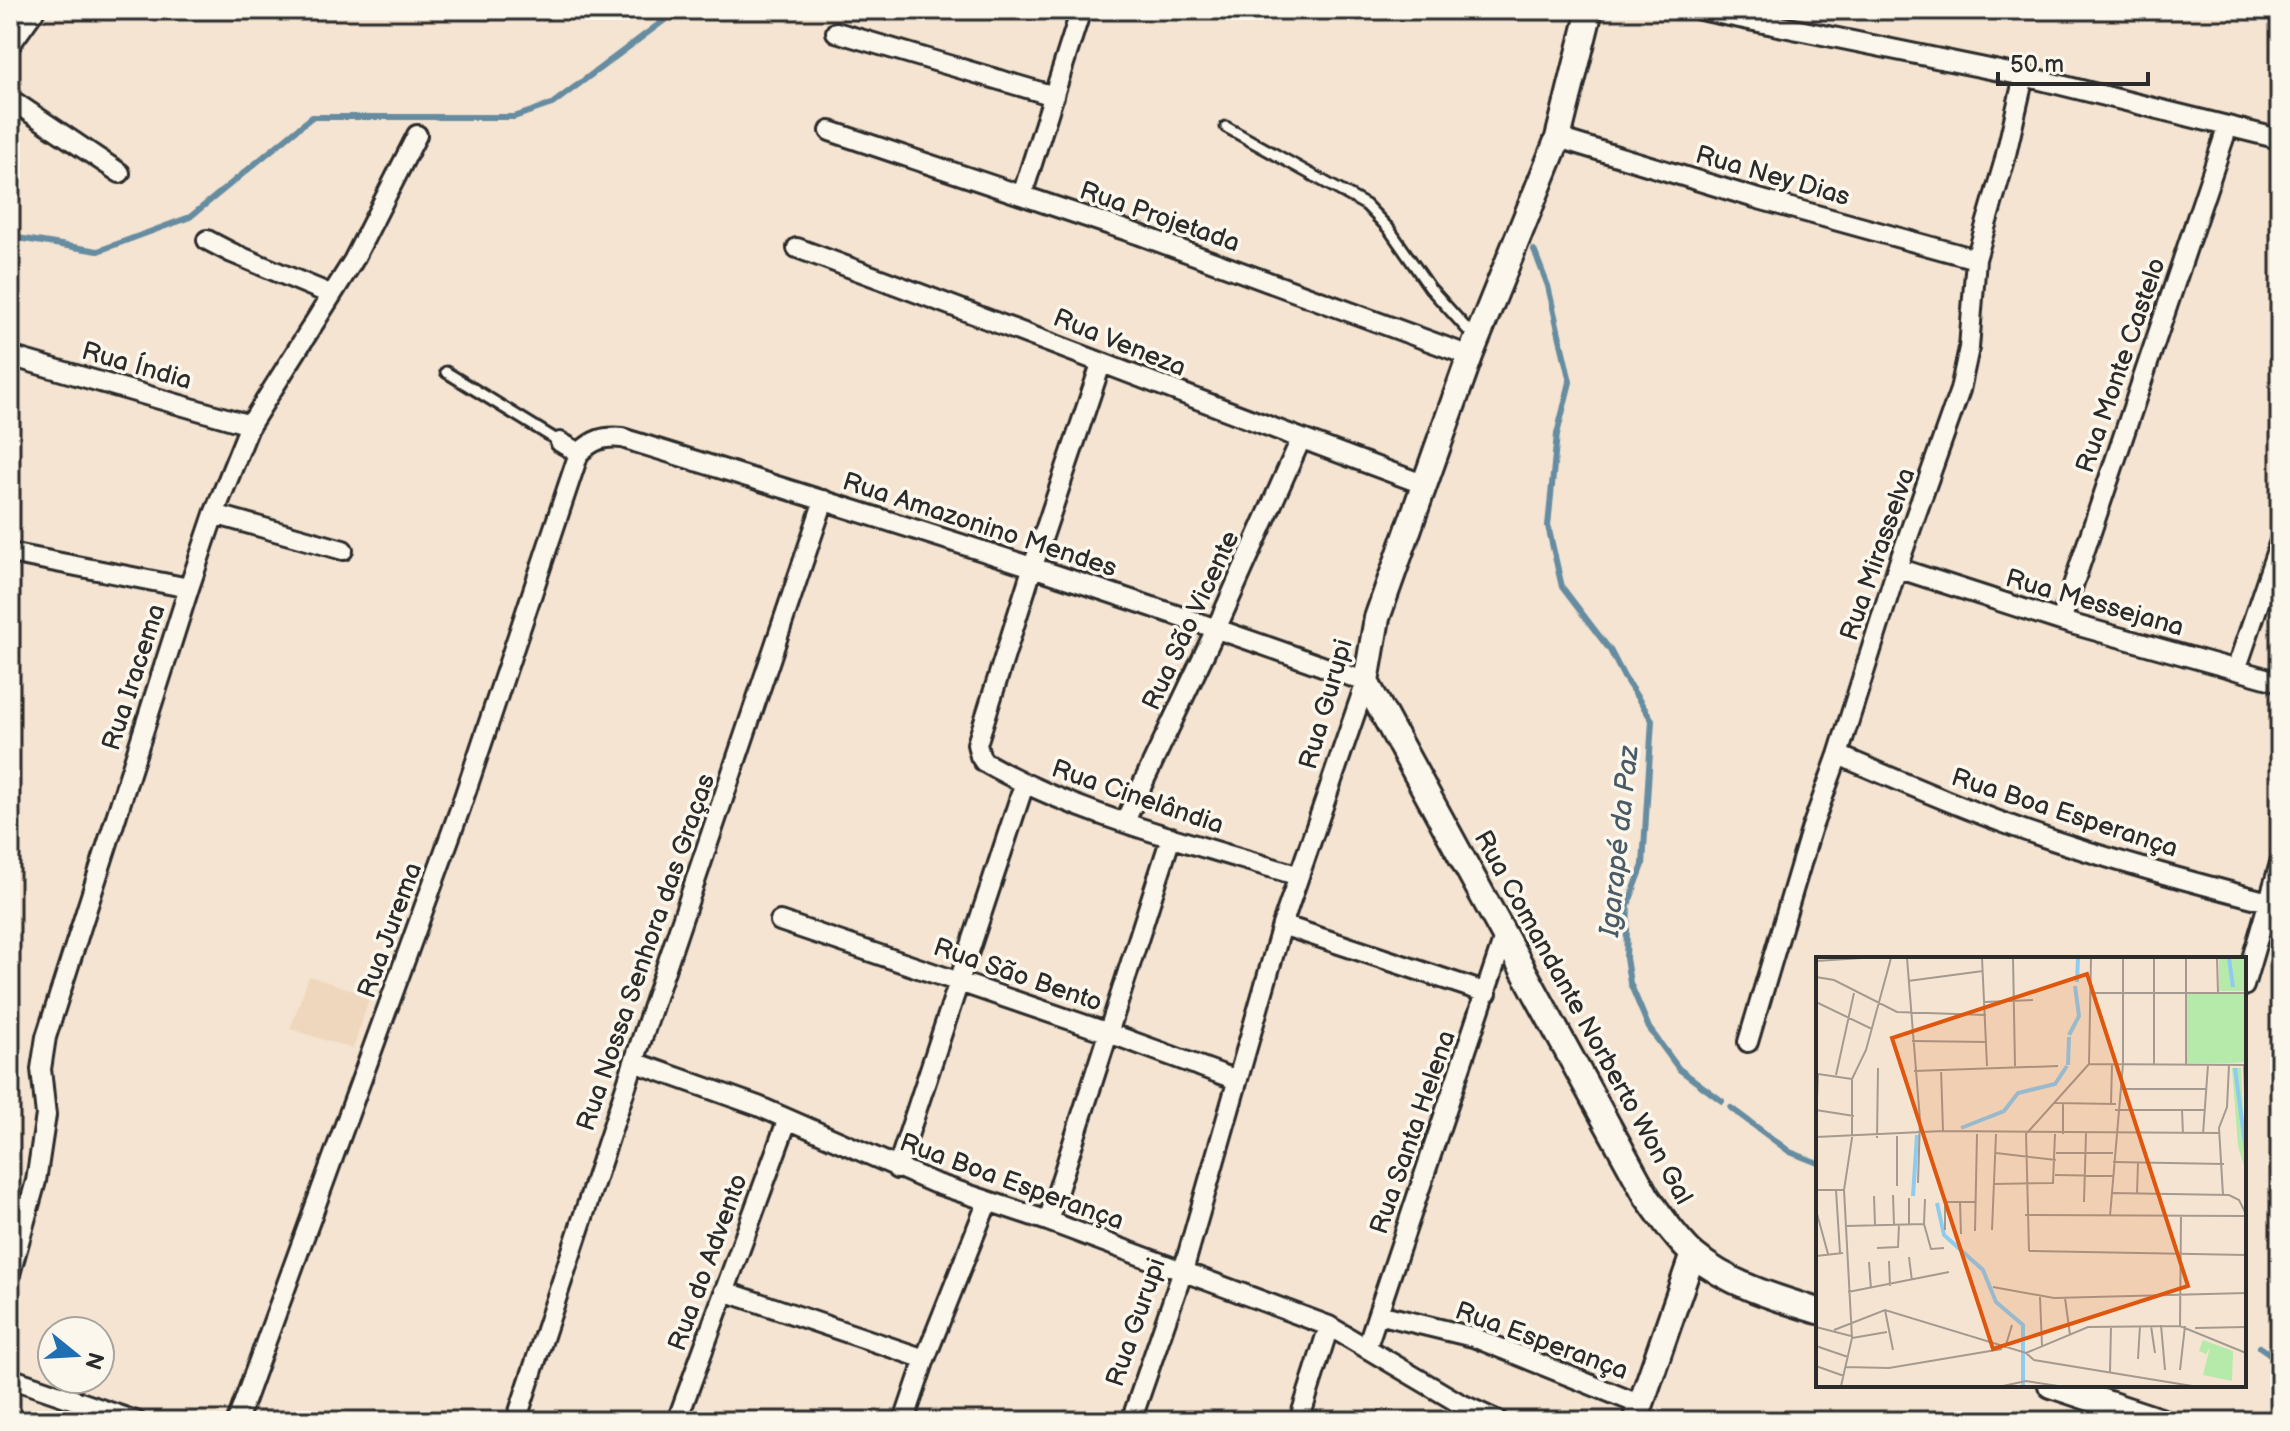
<svg xmlns="http://www.w3.org/2000/svg" width="2290" height="1431" viewBox="0 0 2290 1431" font-family="'Balsamiq Sans',sans-serif">
<style>
.built{fill:#efd7be}
.lines{fill:none;stroke-linecap:round;stroke-linejoin:round}
.stream{stroke:#668ca1;stroke-width:6}
.service-casing{stroke:#2b2b2b;stroke-width:15}
.minor-casing{stroke:#2b2b2b;stroke-width:24}
.tertiary-casing{stroke:#2b2b2b;stroke-width:30}
.service{stroke:#fbf7ec;stroke-width:9}
.minor{stroke:#fbf7ec;stroke-width:18}
.tertiary{stroke:#fbf7ec;stroke-width:24}
.labels{text-anchor:middle;stroke-width:7;stroke-linejoin:round;paint-order:stroke}
.street-label{font-size:26px;fill:#2b2b2b;stroke:#fbf7ec}
.water-label{font-size:28px;font-style:italic;fill:#495b66;stroke:#fbf7ec}
.inset-river{fill:none;stroke:#8eccef;stroke-width:4}
.inset-road{fill:none;stroke:#a49a8f;stroke-width:2}
.view{fill:#df570e;fill-opacity:0.15;stroke:#df570e;stroke-width:4}
.inset-edge{fill:none;stroke:#2b2b2b;stroke-width:4}
</style>
<rect width="100%" height="100%" fill="#f4e4d1"/>
<filter id="ink" filterUnits="userSpaceOnUse"><feTurbulence type="fractalNoise" baseFrequency=".0125" numOctaves="2"/><feDisplacementMap in="SourceGraphic" scale="16" xChannelSelector="R" yChannelSelector="G"/><feConvolveMatrix kernelMatrix="1 2 1 2 8 2 1 2 1" color-interpolation-filters="sRGB"/></filter>
<g filter="url(#ink)">
<path class="built" d="M 309,976 L 370,996 L 353,1049 L 290,1029 Z"/>
<g class="lines">
<path class="stream" d="M 10,234 L 18,238 L 98,251 L 190,217 L 312,117 L 514,117 L 552,104 L 678,10
M 1534,250 L 1548,286 L 1570,382 L 1557,434 L 1548,526 L 1562,587 L 1610,650 L 1624,677 L 1652,720 L 1643,865 L 1628,905 L 1626,958 L 1630,983 L 1649,1028 L 1679,1069 L 1722,1101
M 1731,1108 L 1790,1152 L 1818,1163
M 2260,1347 L 2270,1354 L 2280,1352"/>
<g class="service-casing">
<path id="service" d="M 1226,127 L 1366,205 L 1389,229 L 1430,288 L 1475,338
M 446,372 L 560,442"/>
</g>
<g class="minor-casing">
<path id="minor" d="M 1700,10 L 2024,76 L 2280,139
M 836,32 L 1054,96
M 10,45 L 35,10
M 10,99 L 120,173
M 830,131 L 1143,236 L 1470,356
M 1558,138 L 1755,198 L 1976,259
M 1022,195 L 1081,10
M 207,240 L 232,253 L 330,294
M 797,248 C 1007,325 1214,407 1423,484
M 10,356 L 250,425
M 1101,364 L 1032,569 L 977,744 L 980,756 L 984,762 C 1080,817 1193,843 1299,876
M 560,442 L 579,453
M 214,514 L 343,550
M 10,553 L 189,588
M 1897,568 L 2061,621 L 2280,682
M 2061,621 L 2228,126
M 2236,670 L 2280,541
M 1838,755 C 1900,781 1962,809 2026,831 C 2109,860 2195,883 2280,905
M 1125,821 L 1217,627 L 1301,439
M 780,921 L 1109,1033 L 1237,1080
M 1282,925 L 1487,993
M 2244,986 L 2280,863
M 1748,1042 L 1811,830 L 1838,755 L 1897,568 L 1960,390 L 1969,348 L 1976,259 L 2004,163 L 2024,76
M 634,1062 L 758,1106 L 934,1183 L 1048,1221 L 1329,1326 L 1459,1403 L 1498,1421
M 897,1169 L 1024,785
M 1048,1221 L 1171,837
M 10,1274 L 36,1181 L 46,1115 L 41,1069 L 46,1037 L 189,588 L 214,514 L 250,425 L 353,261 L 417,135
M 724,1291 L 925,1359
M 1378,1314 L 1473,1337 L 1641,1405
M 1367,1346 L 1505,934
M 10,1378 L 136,1421
M 237,1421 L 460,809 L 579,453 C 593,440 603,436 622,438 C 871,515 1121,592 1366,682 L 1282,925 L 1183,1271 L 1131,1421
M 516,1421 L 634,1062 L 824,500
M 677,1421 L 787,1121
M 904,1421 L 925,1359 L 987,1203
M 1299,1421 L 1329,1326"/>
</g>
<g class="tertiary-casing">
<path id="tertiary" d="M 1590,10 L 1558,138 L 1470,356 L 1377,618 L 1366,682 L 1647,1197 C 1661,1216 1676,1239 1694,1255 C 1728,1284 1776,1298 1818,1311
M 2051,1385 L 2160,1421
M 1635,1421 L 1693,1254"/>
</g>
<use href="#service" class="service"/>
<use href="#minor" class="minor"/>
<use href="#tertiary" class="tertiary"/>
</g>
</g>
<g class="labels">
<g class="street-label">
<text transform="translate(1773 175) rotate(16)" y="9">Rua Ney Dias</text>
<text transform="translate(1160 216) rotate(19)" y="9">Rua Projetada</text>
<text transform="translate(1120 342) rotate(22)" y="9">Rua Veneza</text>
<text transform="translate(137 365) rotate(16)" y="9">Rua Índia</text>
<text transform="translate(2120 365) rotate(-71)" y="9">Rua Monte Castelo</text>
<text transform="translate(980 524) rotate(18)" y="9">Rua Amazonino Mendes</text>
<text transform="translate(1877 554) rotate(-71)" y="9">Rua Mirasselva</text>
<text transform="translate(2095 602) rotate(16)" y="9">Rua Messejana</text>
<text transform="translate(1190 620) rotate(-65)" y="9">Rua São Vicente</text>
<text transform="translate(133 677) rotate(-72)" y="9">Rua Iracema</text>
<text transform="translate(1325 704) rotate(-74)" y="9">Rua Gurupi</text>
<text transform="translate(1138 796) rotate(19)" y="9">Rua Cinelândia</text>
<text transform="translate(2065 812) rotate(18)" y="9">Rua Boa Esperança</text>
<text transform="translate(389 930) rotate(-70)" y="9">Rua Jurema</text>
<text transform="translate(645 952) rotate(-71)" y="9">Rua Nossa Senhora das Graças</text>
<text transform="translate(1018 974) rotate(19)" y="9">Rua São Bento</text>
<text transform="translate(1584 1017) rotate(61)" y="9">Rua Comandante Norberto Won Gal</text>
<text transform="translate(1412 1132) rotate(-71)" y="9">Rua Santa Helena</text>
<text transform="translate(1012 1181) rotate(20)" y="9">Rua Boa Esperança</text>
<text transform="translate(707 1262) rotate(-70)" y="9">Rua do Advento</text>
<text transform="translate(1135 1322) rotate(-71)" y="9">Rua Gurupi</text>
<text transform="translate(1542 1340) rotate(20)" y="9">Rua Esperança</text>
</g>
<g class="water-label">
<text transform="translate(1618 841) rotate(-84)" y="10">Igarapé da Paz</text>
</g>
</g>
<g transform="translate(1816 957)">
<rect width="430" height="430" fill="#f4e4d1"/>
<path d="M 412,58 L 414,106 L 370,106 L 371,78 ZM 416,111 L 425,111 L 430,215 L 422,189 Z" fill="#b5eaab"/>
<path d="M 403,1 L 430,1 L 430,34 L 403,34 ZM 371,36 L 430,37 L 430,105 L 414,106 L 413,92 L 371,92 ZM 387,383 L 417,394 L 416,424 L 387,418 L 394,390 L 390,397 L 383,394 Z" fill="#b5eaab"/>
<path class="inset-river" d="M 413,1 L 417,30M 261,25 L 262,1M 253,78 L 263,59 L 259,29M 252,108 L 253,80M 419,111 L 430,195M 145,171 L 188,154 L 202,136 L 239,127 L 251,109M 97,239 L 101,178M 121,246 L 128,278 L 167,313 L 180,345 L 207,368 L 207,429"/>
<path class="inset-road" d="M 91,1 L 104,163 L 102,226M 166,1 L 171,109M 197,1 L 199,109M 338,1 L 338,107M 370,1 L 370,107M 401,1 L 402,36M 0,4 L 46,1M 0,20 L 18,23 L 81,55 L 170,58M 92,24 L 167,14M 275,36 L 430,36M 0,45 L 56,72M 169,45 L 217,43M 96,84 L 171,85M 273,107 L 430,108M 428,108 L 430,166M 125,112 L 127,174M 98,114 L 242,109M 2,117 L 36,122M 20,118 L 38,36M 36,122 L 50,93 L 75,1M 304,132 L 390,132M 239,146 L 300,147M 295,147 L 296,107M 0,153 L 38,159M 299,153 L 388,153M 366,153 L 367,177M 0,167 L 2,117M 210,176 L 213,294M 211,176 L 273,107 L 275,1M 247,177 L 247,146M 387,177 L 392,108M 0,180 L 127,174 L 403,176M 61,181 L 62,111M 180,196 L 240,203M 240,196 L 297,196M 297,205 L 408,207M 239,218 L 297,219M 178,227 L 237,226 L 239,177M 81,229 L 81,179M 0,233 L 28,233M 20,233 L 24,296M 295,236 L 413,238 L 423,243 L 430,257M 321,237 L 322,206M 77,238 L 78,268M 407,238 L 403,171 L 411,150 L 413,108M 58,239 L 59,268M 144,245 L 145,277M 268,245 L 270,176M 0,253 L 12,297M 209,258 L 430,259M 294,259 L 307,107 L 307,1M 108,267 L 115,292 L 128,291M 108,267 L 109,242M 93,268 L 93,241M 30,269 L 108,267M 129,273 L 129,245 L 159,245M 176,273 L 180,177M 159,274 L 161,177M 61,291 L 82,290 L 83,268M 213,294 L 430,298M 0,299 L 27,296M 93,300 L 96,324M 73,304 L 74,329M 53,305 L 55,332M 177,330 L 238,341 L 430,336M 32,335 L 133,315M 224,340 L 226,389M 249,341 L 254,378M 69,353 L 77,393M 345,368 L 349,413M 335,369 L 339,396M 364,369 L 365,259M 0,370 L 35,379M 379,371 L 430,370M 18,373 L 69,353 L 210,396 L 272,370 L 364,369 L 430,396M 36,381 L 71,375M 0,389 L 32,400M 189,391 L 196,368M 210,396 L 218,403 L 376,429M 322,402 L 324,369M 0,409 L 28,419M 30,410 L 73,411 L 186,392M 364,413 L 369,369M 294,415 L 295,369M 25,429 L 36,381 L 28,233 L 36,181 L 36,122M 187,429 L 210,424 L 242,429"/>
<path class="view" d="M 271,17 L 372,329 L 177,392 L 76,81 Z"/>
<rect width="430" height="430" class="inset-edge"/>
</g>
<rect width="2290" height="1431" fill="none" stroke="#fbf7ec" stroke-width="40"/>
<rect x="20" y="20" width="2250" height="1391" fill="none" stroke="#2b2b2b" stroke-width="3" filter="url(#ink)"/>
<g transform="translate(76 1355) rotate(108)"><circle r="38" fill="#fbf7ec" stroke="#a8a59f" stroke-width="2"/>
<path d="M0-6L14 30L0 20L-14 30Z" fill="#1f6fb2"/>
<text y="-12" font-size="22" font-weight="bold" text-anchor="middle" fill="#2b2b2b">N</text>
</g>
<path d="M1998 72v12h150v-12" fill="none" stroke="#2b2b2b" stroke-width="4"/>
<text x="2010" y="72" font-size="24" fill="#2b2b2b" stroke="#fbf7ec" stroke-width="6" paint-order="stroke">50 m</text>
</svg>
